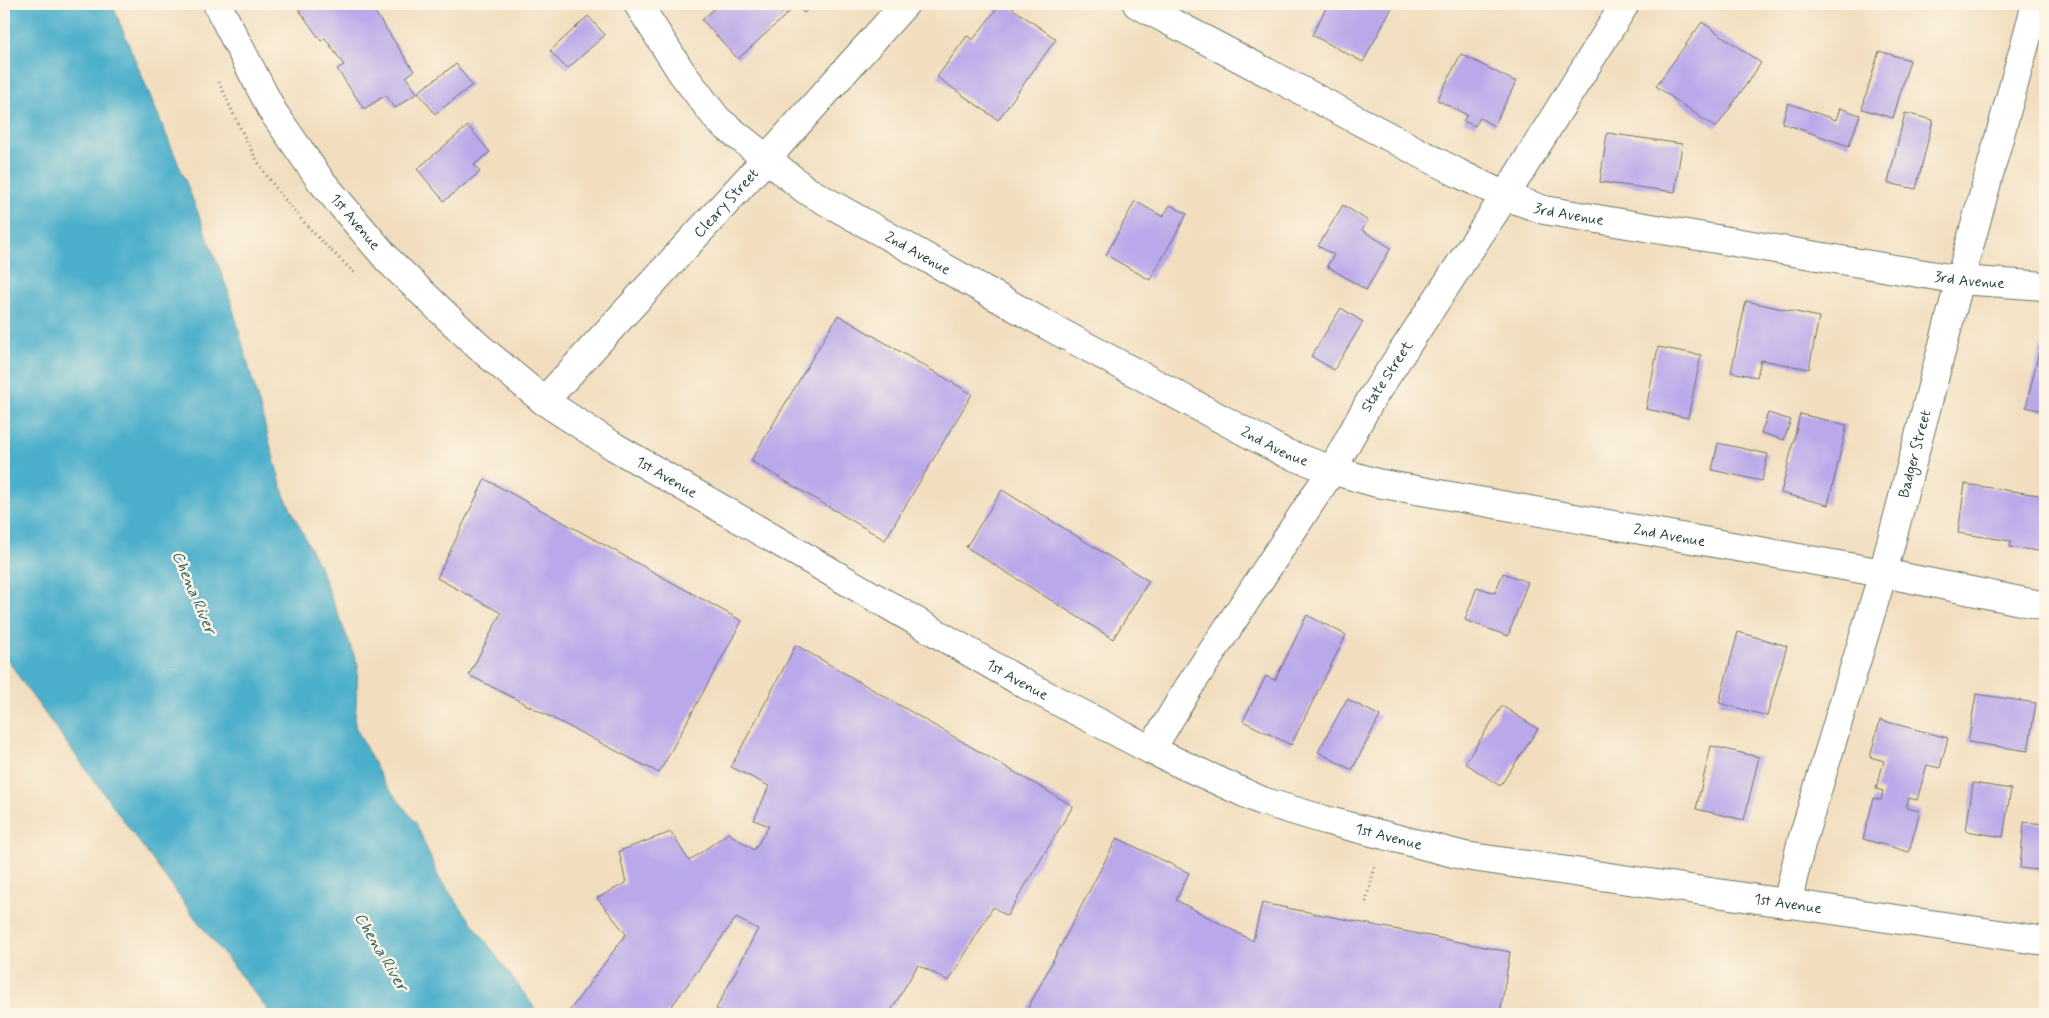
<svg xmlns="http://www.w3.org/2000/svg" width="2049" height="1018" viewBox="0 0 2049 1018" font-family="Mynerve,sans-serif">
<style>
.water{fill:#4cafcb;stroke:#367680}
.building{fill:#baa8ea}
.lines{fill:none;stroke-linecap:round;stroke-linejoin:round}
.minor-casing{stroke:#697565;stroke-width:30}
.tertiary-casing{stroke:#697565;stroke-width:30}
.path{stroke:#697565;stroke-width:3;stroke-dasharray:1 4;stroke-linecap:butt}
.minor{stroke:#fff;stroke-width:28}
.tertiary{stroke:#fff;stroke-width:28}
.labels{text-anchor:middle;stroke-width:5;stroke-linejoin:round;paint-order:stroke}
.street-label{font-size:15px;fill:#1f3d34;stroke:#fcf5e5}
.water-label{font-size:16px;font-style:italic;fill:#2c5f61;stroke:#fcf5e5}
</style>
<rect width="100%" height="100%" fill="#fcf5e5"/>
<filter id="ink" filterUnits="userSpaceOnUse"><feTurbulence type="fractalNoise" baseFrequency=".02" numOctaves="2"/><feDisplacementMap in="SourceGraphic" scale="10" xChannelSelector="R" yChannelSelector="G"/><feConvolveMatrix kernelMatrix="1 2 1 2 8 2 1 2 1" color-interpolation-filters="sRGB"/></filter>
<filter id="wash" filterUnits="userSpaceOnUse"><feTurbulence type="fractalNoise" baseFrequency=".0096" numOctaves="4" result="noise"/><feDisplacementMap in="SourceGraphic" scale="20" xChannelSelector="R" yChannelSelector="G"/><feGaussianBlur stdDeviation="1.12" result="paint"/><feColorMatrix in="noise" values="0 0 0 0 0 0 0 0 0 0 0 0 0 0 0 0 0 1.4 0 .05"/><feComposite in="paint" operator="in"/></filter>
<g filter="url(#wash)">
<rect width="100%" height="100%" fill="#f2debf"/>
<path class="water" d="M 4,4 L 112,4 L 188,187 L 228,291 L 284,495 L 319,566 L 358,665 L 355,726 L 383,781 L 416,823 L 439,878 L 539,1014 L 271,1014 L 195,918 L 27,689 L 4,654 Z"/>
<g id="blocks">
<path class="building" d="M 295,4 L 381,4 L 373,9 L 414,71 L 406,77 L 417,93 L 395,108 L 386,95 L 364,109 L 337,69 L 344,65 L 325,38 L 321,41 Z
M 719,4 L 815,4 L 804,13 L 797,5 L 738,59 L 702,20 Z
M 1000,4 L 1006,4 L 1056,39 L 998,120 L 937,77 L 967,36 L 973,40 Z
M 1328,4 L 1394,4 L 1363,62 L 1312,35 Z
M 588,16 L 605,35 L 567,69 L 550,51 Z
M 1702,22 L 1761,63 L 1716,128 L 1656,86 Z
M 1879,51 L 1910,60 L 1893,118 L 1862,109 Z
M 1461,54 L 1516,82 L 1494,126 L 1480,118 L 1475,126 L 1463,121 L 1467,115 L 1437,100 Z
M 456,64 L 472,85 L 435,114 L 418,92 Z
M 1788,103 L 1836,120 L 1840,108 L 1860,115 L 1849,146 L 1782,123 Z
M 1905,113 L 1933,120 L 1916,189 L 1888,183 Z
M 468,126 L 490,152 L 474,165 L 480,172 L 444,201 L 417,169 Z
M 1607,133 L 1682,144 L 1675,192 L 1600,182 Z
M 1135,201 L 1163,217 L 1170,205 L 1187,214 L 1150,280 L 1106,255 Z
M 1343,205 L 1368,221 L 1362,230 L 1391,248 L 1366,290 L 1327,266 L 1334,255 L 1318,246 Z
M 1746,301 L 1819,317 L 1809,369 L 1761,360 L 1757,377 L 1731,372 Z
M 1341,308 L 1363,322 L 1334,370 L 1311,356 Z
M 838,315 L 972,394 L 885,540 L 751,461 Z
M 1658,347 L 1701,355 L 1688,418 L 1646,409 Z
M 2040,347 L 2045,348 L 2045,412 L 2026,407 Z
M 1768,413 L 1791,420 L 1784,440 L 1761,433 Z
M 1800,414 L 1847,425 L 1828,505 L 1781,493 Z
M 1718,443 L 1768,454 L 1762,481 L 1712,470 Z
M 485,479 L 742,621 L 659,773 L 469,675 L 501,613 L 437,578 Z
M 1965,484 L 2045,496 L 2045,552 L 2010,547 L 2011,541 L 1958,533 Z
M 1002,490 L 1149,581 L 1113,639 L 966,547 Z
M 1503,573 L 1528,582 L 1508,636 L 1465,620 L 1477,587 L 1495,593 Z
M 1307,615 L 1346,635 L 1291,745 L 1243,721 L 1266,676 L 1275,680 Z
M 1738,632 L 1787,646 L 1767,716 L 1719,703 Z
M 796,645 L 1073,806 L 1007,916 L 993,907 L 949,981 L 918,965 L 889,1014 L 726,1014 L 716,1009 L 758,929 L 736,918 L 666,1014 L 567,1014 L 626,934 L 597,898 L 626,883 L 619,851 L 671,832 L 689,861 L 728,833 L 754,850 L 769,826 L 754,820 L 769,786 L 731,767 Z
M 1976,694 L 2036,703 L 2028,751 L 1968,742 Z
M 1347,699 L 1380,716 L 1352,770 L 1318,752 Z
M 1502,706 L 1538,729 L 1500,786 L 1465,763 Z
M 1880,720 L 1948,738 L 1940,768 L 1927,765 L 1917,800 L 1909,798 L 1906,808 L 1920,811 L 1909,852 L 1863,839 L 1874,798 L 1881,800 L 1883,791 L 1876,789 L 1884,761 L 1870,757 Z
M 1711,746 L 1759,757 L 1744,820 L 1696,809 Z
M 1973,783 L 2011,789 L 2003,837 L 1966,831 Z
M 2024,822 L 2045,824 L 2045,871 L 2020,868 Z
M 1117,838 L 1189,873 L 1176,900 L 1253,941 L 1262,903 L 1510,952 L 1500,1014 L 1025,1014 Z"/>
</g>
</g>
<g filter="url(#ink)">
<use href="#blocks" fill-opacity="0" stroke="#697565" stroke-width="1"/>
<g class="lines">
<g class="minor-casing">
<g id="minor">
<path id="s1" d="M 638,4 L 682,73 L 718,120 L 806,190 L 1052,328 L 1285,453 L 1332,470 L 1377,483 L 1883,573 L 2045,606"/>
<path id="s2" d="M 1137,4 L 1458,173 L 1505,196 L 1544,210 L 1960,280 L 2045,286"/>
<path id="s3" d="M 544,401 L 766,159 L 905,4"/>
<path id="s4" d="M 1151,750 L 1187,690 L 1332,470 L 1370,401 L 1505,196 L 1625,4"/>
<path id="s5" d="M 1787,904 L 1801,844 L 1883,573 L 1960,280 L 2036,4"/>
</g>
</g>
<g class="tertiary-casing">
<g id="tertiary">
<path id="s6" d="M 217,4 L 273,112 L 321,181 L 389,261 L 478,346 L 544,401 L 615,447 L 1021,682 L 1151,750 L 1262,801 L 1325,820 L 1465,856 L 2045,941"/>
</g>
</g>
<path class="path" d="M 219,82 C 234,115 249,151 270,180 C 294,214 324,245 355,273
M 1366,902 L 1375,866"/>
<use href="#minor" class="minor"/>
<use href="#tertiary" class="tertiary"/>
</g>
</g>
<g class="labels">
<g class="street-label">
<text dy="5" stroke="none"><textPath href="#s3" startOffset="269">Cleary Street</textPath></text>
<text dy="5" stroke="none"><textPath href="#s2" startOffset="482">3rd Avenue</textPath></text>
<text dy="5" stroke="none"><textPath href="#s6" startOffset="259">1st Avenue</textPath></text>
<text dy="5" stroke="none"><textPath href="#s1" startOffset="382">2nd Avenue</textPath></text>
<text dy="5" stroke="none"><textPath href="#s2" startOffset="888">3rd Avenue</textPath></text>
<text dy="5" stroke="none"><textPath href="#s4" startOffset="442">State Street</textPath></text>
<text dy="5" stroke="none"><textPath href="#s1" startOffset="788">2nd Avenue</textPath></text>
<text dy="5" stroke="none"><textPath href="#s5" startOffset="468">Badger Street</textPath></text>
<text dy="5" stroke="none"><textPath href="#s6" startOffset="664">1st Avenue</textPath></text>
<text dy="5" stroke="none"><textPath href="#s1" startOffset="1194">2nd Avenue</textPath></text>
<text dy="5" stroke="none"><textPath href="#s6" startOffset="1069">1st Avenue</textPath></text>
<text dy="5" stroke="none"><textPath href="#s6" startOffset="1474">1st Avenue</textPath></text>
<text dy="5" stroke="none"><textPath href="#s6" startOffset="1879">1st Avenue</textPath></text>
</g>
<g class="water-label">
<text transform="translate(195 592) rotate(67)" y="6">Chena River</text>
<text transform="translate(382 951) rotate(59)" y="6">Chena River</text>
</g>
</g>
<rect width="2049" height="1018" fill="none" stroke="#fcf5e5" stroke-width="20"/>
</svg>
